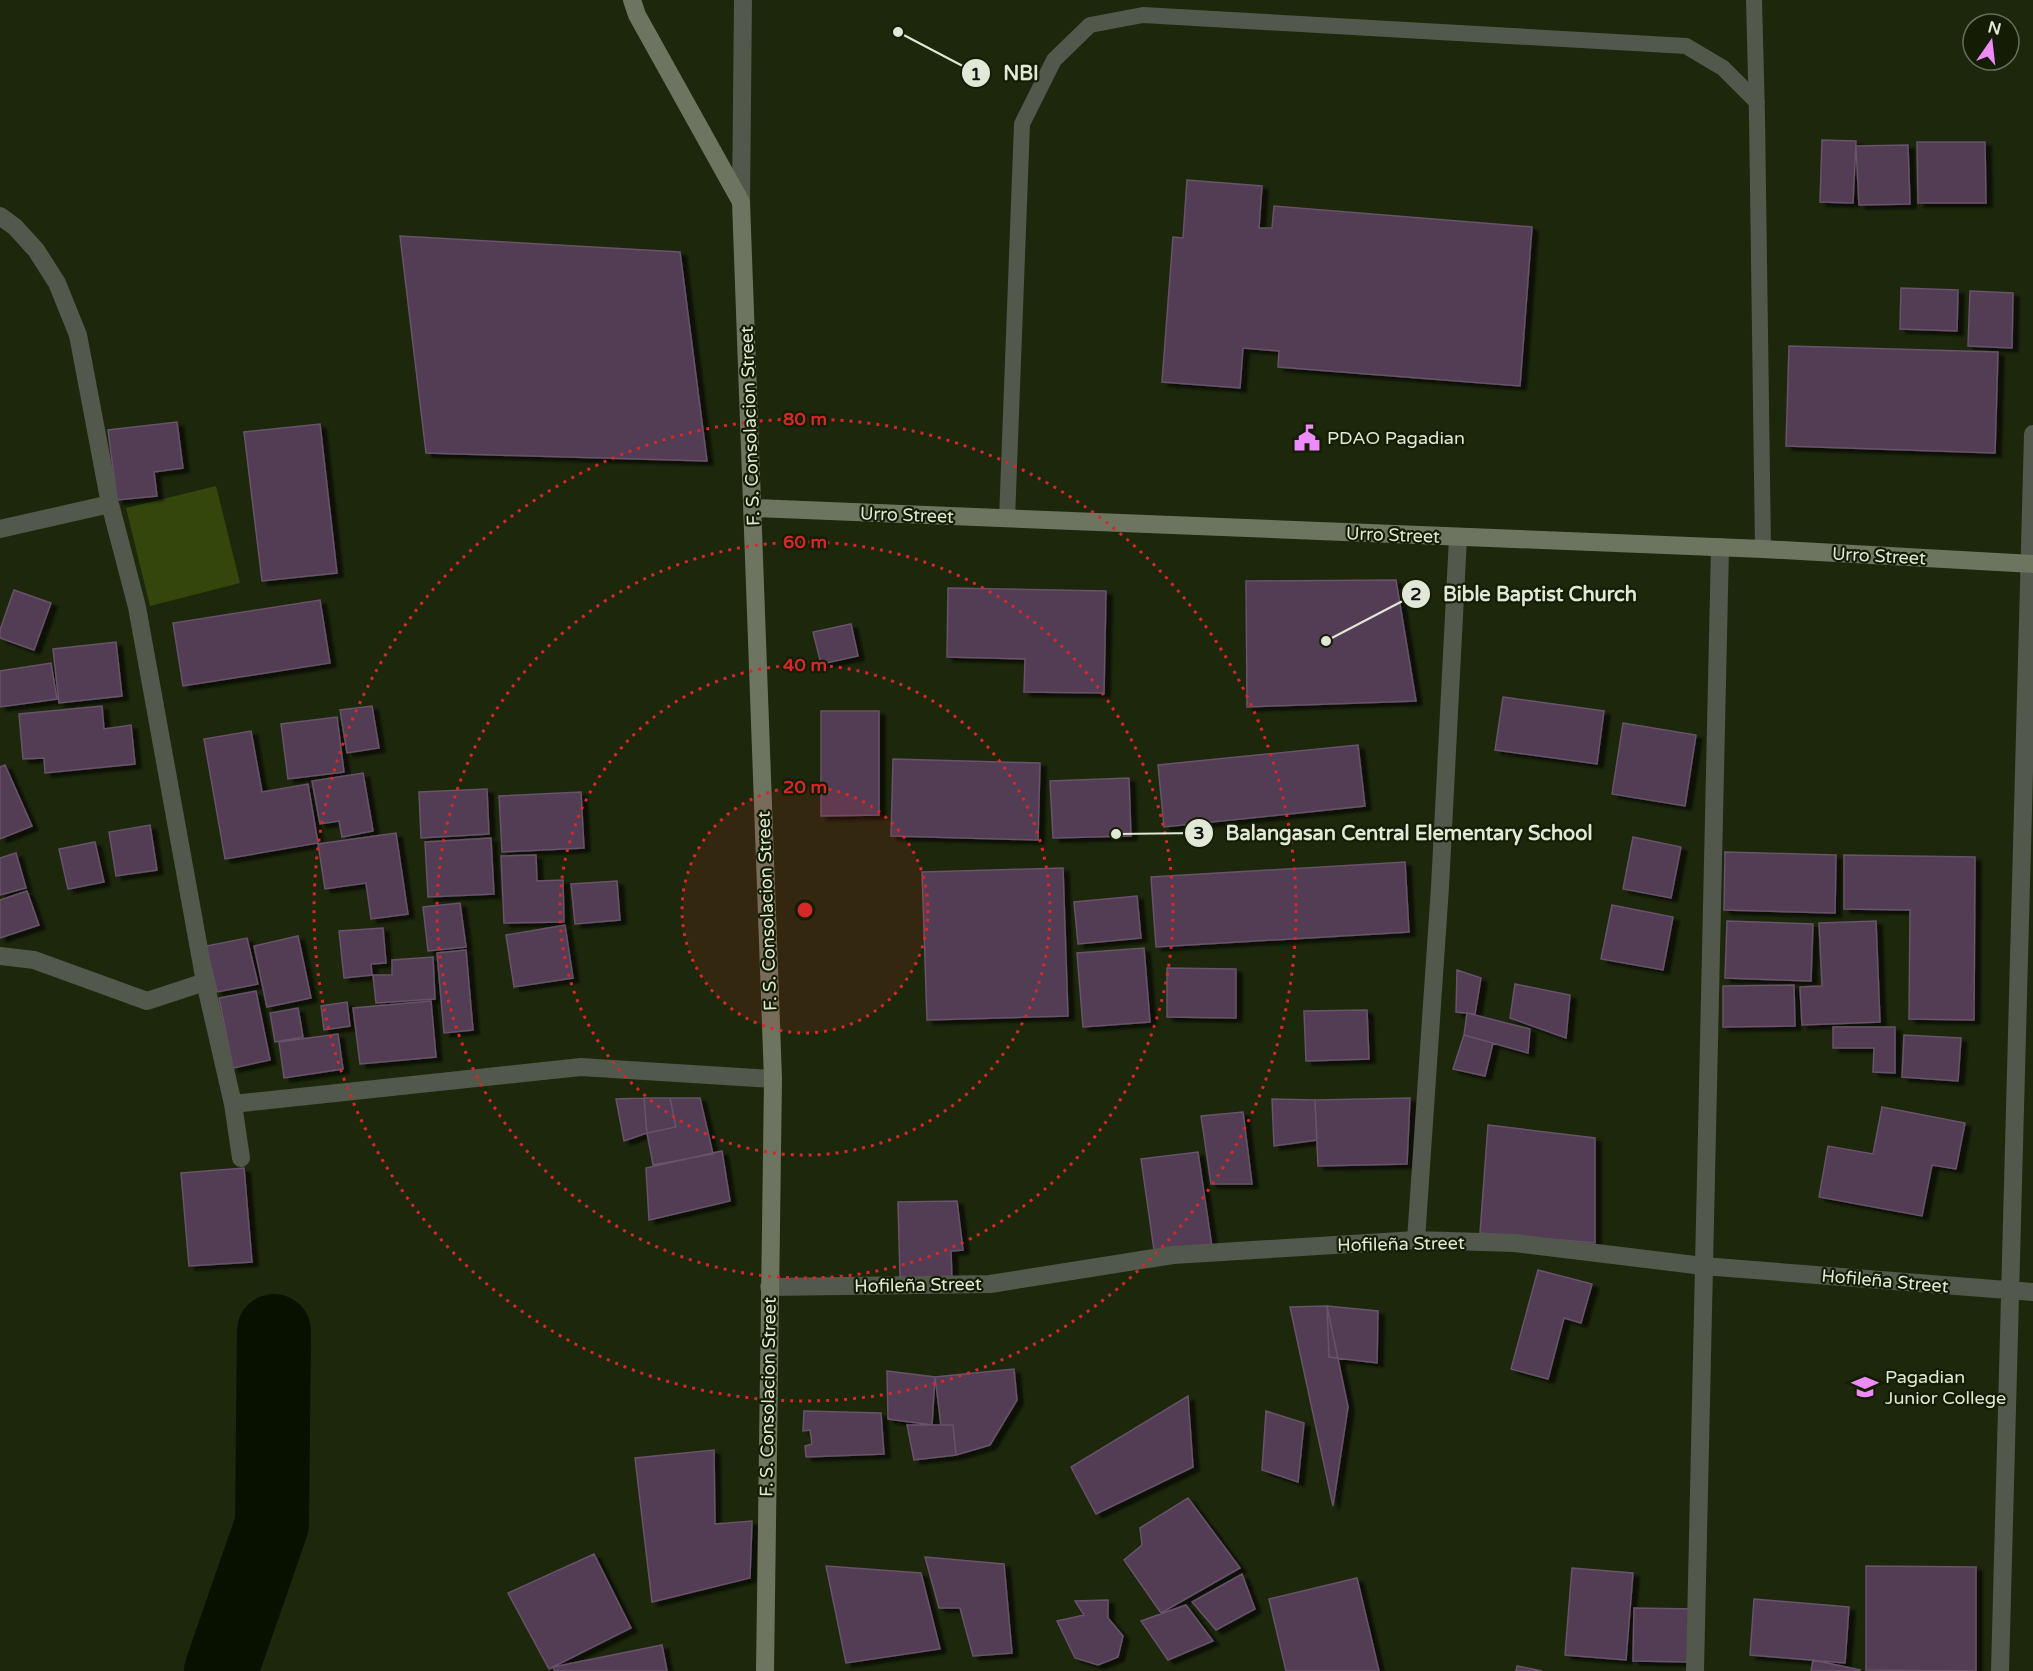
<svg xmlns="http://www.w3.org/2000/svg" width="2033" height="1671" viewBox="0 0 2033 1671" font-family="'Varela Round',sans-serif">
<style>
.green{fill:#34460c}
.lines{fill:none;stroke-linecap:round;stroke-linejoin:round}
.river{stroke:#081000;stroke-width:74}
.building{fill:#523d54;stroke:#67526a;stroke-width:1.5;filter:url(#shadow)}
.lane{stroke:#52584b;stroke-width:16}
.street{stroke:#52584b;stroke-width:18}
.secondary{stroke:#6d7561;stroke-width:18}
.ring{fill:none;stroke:#d62828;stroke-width:3;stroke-dasharray:3 6}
.labels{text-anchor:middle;stroke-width:4.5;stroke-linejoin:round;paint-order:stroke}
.street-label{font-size:18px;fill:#e1e8d7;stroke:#141d04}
.poi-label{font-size:18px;fill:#e1e8d7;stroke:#141d04;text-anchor:start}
.centre{fill:#d62828;stroke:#141d04;stroke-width:3}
.ring-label{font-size:18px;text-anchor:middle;font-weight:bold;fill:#d62828;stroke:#141d04;stroke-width:4.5;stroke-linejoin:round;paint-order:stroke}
.leader{fill:none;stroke:#e1e8d7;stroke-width:2}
.callout-dot{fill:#e1e8d7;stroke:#141d04;stroke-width:2}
.mark-label{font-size:18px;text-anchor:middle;font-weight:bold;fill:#111}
.callout-label{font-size:20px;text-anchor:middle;font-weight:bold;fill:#e1e8d7;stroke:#141d04;stroke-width:4.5;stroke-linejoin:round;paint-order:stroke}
</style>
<defs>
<filter id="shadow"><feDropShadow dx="6" dy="4" stdDeviation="1.5" flood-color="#0009"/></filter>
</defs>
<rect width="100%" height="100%" fill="#1d270c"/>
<path class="green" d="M 216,486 L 240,583 L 150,606 L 126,508 Z"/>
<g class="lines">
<path class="river" d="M 221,1671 L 272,1524 L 274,1331"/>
</g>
<path class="building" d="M 1822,140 L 1856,141 L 1853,203 L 1820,202 Z
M 1917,142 L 1985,142 L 1986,203 L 1918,203 Z
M 1908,145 L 1910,204 L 1859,205 L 1856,146 Z
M 1187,180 L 1262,186 L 1259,228 L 1272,228 L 1274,206 L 1532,227 L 1520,386 L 1278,367 L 1279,351 L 1243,348 L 1240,388 L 1162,382 L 1173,237 L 1183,238 Z
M 400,236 L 680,252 L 707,461 L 426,453 Z
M 1901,288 L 1958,290 L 1957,331 L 1900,329 Z
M 1970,291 L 2013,293 L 2012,348 L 1968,346 Z
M 1789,346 L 1998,352 L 1995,453 L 1786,446 Z
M 177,422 L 183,468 L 154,472 L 157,496 L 117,500 L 108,430 Z
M 320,424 L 337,573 L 262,581 L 244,432 Z
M 1396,580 L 1416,701 L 1247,707 L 1246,581 Z
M 948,588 L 1106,591 L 1104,693 L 1024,692 L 1025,659 L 947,657 Z
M 14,590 L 51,603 L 34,650 L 0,638 L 0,630 Z
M 320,600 L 330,663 L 183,686 L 173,623 Z
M 851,624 L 858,656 L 821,664 L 813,632 Z
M 116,642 L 122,696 L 59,703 L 53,649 Z
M 51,663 L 57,699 L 0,707 L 0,671 Z
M 1503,697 L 1604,711 L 1597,764 L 1495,750 Z
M 102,706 L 104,729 L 131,725 L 135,764 L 45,773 L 44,758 L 23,759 L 19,714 Z
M 372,706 L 379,748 L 347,753 L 340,710 Z
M 821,711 L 879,711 L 879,815 L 821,816 Z
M 337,717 L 344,772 L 288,779 L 281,724 Z
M 1623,723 L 1696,735 L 1685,806 L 1612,794 Z
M 251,731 L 262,792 L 308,784 L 318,843 L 225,859 L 204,739 Z
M 1358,745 L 1365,806 L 1164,827 L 1158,765 Z
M 893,759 L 1040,763 L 1038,840 L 891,836 Z
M 5,765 L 32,826 L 0,839 L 0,767 Z
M 363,773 L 373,831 L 342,837 L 339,821 L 320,824 L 312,781 Z
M 1129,778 L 1131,836 L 1053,838 L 1050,781 Z
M 487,789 L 489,834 L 421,838 L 419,792 Z
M 581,792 L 584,848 L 502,852 L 499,796 Z
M 150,825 L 157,870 L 116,876 L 109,832 Z
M 396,833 L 408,914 L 371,919 L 366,883 L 325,889 L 318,844 Z
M 1633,837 L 1681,847 L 1671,898 L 1623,889 Z
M 491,838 L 494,894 L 428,897 L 425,842 Z
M 95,842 L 104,882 L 68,889 L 59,849 Z
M 1725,852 L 1836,855 L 1835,913 L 1724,910 Z
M 16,853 L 26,888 L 0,895 L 0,858 Z
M 536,855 L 537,881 L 563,880 L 564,922 L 504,923 L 501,856 Z
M 1844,855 L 1975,857 L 1974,1020 L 1909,1019 L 1910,910 L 1844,909 Z
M 1405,862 L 1409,932 L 1156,947 L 1151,877 Z
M 1063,868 L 1068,1016 L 927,1020 L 922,872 Z
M 617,881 L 620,920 L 575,924 L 571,884 Z
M 27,891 L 39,925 L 0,938 L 0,900 Z
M 1137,896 L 1141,938 L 1078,944 L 1074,902 Z
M 460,903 L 466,947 L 428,951 L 423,907 Z
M 1612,905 L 1673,917 L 1663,970 L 1601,959 Z
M 1727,921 L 1813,924 L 1811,981 L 1725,978 Z
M 1876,921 L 1880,1022 L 1802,1025 L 1800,987 L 1822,986 L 1819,923 Z
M 565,925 L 573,978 L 514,987 L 506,935 Z
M 383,928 L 386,963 L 371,964 L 372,975 L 344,978 L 339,931 Z
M 298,936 L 311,998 L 267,1007 L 254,946 Z
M 247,938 L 258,984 L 217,992 L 206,946 Z
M 1144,948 L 1150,1022 L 1083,1027 L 1077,953 Z
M 466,950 L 473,1030 L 444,1033 L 437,953 Z
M 433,957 L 435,999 L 376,1003 L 373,975 L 392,975 L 392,960 Z
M 1167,968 L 1236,969 L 1236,1018 L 1167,1017 Z
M 1457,970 L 1481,978 L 1475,1014 L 1456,1012 Z
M 1515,984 L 1570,995 L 1566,1038 L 1510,1018 Z
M 1794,985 L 1795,1026 L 1723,1027 L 1723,986 Z
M 256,991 L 270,1060 L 233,1068 L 219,998 Z
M 431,1001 L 436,1057 L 360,1064 L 353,1008 Z
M 347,1002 L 350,1026 L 324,1030 L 321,1006 Z
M 298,1008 L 303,1037 L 275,1042 L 270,1013 Z
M 1367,1010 L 1369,1059 L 1306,1061 L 1304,1011 Z
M 1467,1013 L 1530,1029 L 1528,1053 L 1464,1035 Z
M 1833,1027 L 1895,1027 L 1895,1073 L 1873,1072 L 1874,1048 L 1833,1048 Z
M 338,1034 L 343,1069 L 284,1078 L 279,1042 Z
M 1464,1035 L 1493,1043 L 1485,1076 L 1453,1069 Z
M 1904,1035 L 1961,1038 L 1958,1081 L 1902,1077 Z
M 644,1098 L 647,1133 L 624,1141 L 616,1099 Z
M 644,1098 L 670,1098 L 676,1127 L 647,1133 Z
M 670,1098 L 700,1098 L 713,1154 L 653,1165 L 647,1133 L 676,1127 Z
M 1410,1098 L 1407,1164 L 1318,1166 L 1315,1100 Z
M 1272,1099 L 1315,1100 L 1317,1140 L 1274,1146 Z
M 1882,1107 L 1965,1123 L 1956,1169 L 1932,1165 L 1922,1216 L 1819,1197 L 1828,1146 L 1873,1154 Z
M 1243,1112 L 1252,1184 L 1211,1184 L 1201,1116 Z
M 1488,1125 L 1595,1138 L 1595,1243 L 1480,1233 Z
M 722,1151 L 730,1201 L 649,1220 L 646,1168 Z
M 1198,1152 L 1212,1247 L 1154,1250 L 1141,1159 Z
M 244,1168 L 252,1262 L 189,1266 L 181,1173 Z
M 957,1201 L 963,1250 L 951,1251 L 952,1281 L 900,1277 L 898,1202 Z
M 1538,1270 L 1592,1284 L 1581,1323 L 1564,1318 L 1548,1379 L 1511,1369 Z
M 1327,1306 L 1378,1311 L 1377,1363 L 1329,1357 Z
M 1327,1306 L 1348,1407 L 1333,1506 L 1290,1307 Z
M 1014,1369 L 1017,1400 L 990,1445 L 956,1455 L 953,1425 L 941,1425 L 935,1377 Z
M 887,1371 L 935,1377 L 932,1425 L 888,1419 Z
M 1188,1396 L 1193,1467 L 1096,1514 L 1071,1467 Z
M 804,1411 L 881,1413 L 884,1454 L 806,1457 L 805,1446 L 812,1444 L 810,1430 L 803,1431 Z
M 1266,1411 L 1304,1423 L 1298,1482 L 1262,1470 Z
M 907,1425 L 953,1425 L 956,1455 L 914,1460 Z
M 714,1450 L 715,1524 L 752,1521 L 750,1578 L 652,1602 L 635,1458 Z
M 1188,1498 L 1240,1568 L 1161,1613 L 1124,1560 L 1142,1545 L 1140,1528 Z
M 594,1554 L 631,1628 L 549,1669 L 508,1593 Z
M 925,1557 L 1004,1564 L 1012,1653 L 973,1656 L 960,1608 L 939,1608 Z
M 826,1566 L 921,1573 L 940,1649 L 846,1663 Z
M 1866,1566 L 1976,1567 L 1976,1671 L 1866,1670 Z
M 1572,1568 L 1633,1573 L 1626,1660 L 1565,1655 Z
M 1242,1574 L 1255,1609 L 1216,1630 L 1192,1602 Z
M 1357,1578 L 1379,1671 L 1286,1671 L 1269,1599 Z
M 1754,1599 L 1849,1607 L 1845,1663 L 1750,1655 Z
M 1108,1600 L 1108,1618 L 1123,1636 L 1118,1657 L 1098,1665 L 1075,1658 L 1057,1621 L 1084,1615 L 1075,1601 Z
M 1186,1605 L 1213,1641 L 1168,1660 L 1141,1621 Z
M 1634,1608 L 1695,1609 L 1694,1662 L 1633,1661 Z
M 662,1645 L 667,1671 L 555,1671 L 553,1667 Z
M 1813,1660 L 1860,1670 L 1859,1671 L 1811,1671 Z
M 1517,1666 L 1542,1671 L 1516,1671 Z"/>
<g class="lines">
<path class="lane" d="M 1754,0 L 1757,116 L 1763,549
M 1007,519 L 1022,124 L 1054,60 L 1090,25 L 1143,15 L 1686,46 L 1723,68 L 1757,102"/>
<path class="street" d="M 741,202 L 743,0
M 0,216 L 15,227 L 36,250 L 57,283 L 78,335 L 110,504 L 137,607 L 205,982 L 233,1104 L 241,1158
M 0,529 L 110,504
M 0,956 L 34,960 L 147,1001 L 205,982
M 233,1104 L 581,1067 L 773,1079
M 1416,1240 L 1440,887 L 1458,538
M 769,1287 L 990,1284 L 1173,1255 L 1416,1240 L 1515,1243 L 1703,1266 L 2033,1292
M 1695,1671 L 1720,547
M 2000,1671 L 2033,434"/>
<path class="secondary" d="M 632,0 L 637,15 L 741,202 L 773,1079 L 765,1671
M 753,508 L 1763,549 L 2033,564"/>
</g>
<circle cx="805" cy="910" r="123" fill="#d62828" fill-opacity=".12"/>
<g class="ring">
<circle cx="805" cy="910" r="123"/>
<circle cx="805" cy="910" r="245"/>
<circle cx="805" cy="910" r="368"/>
<circle cx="805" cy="910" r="491"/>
</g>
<defs>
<g id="civic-bare" transform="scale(2.07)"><path d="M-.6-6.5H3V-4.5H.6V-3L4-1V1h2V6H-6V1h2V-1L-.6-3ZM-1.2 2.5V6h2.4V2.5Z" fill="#ed8cf9" stroke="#141d04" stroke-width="2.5" paint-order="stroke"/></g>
<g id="school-bare" transform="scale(2.07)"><path d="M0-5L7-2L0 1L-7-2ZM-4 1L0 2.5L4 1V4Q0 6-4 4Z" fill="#ed8cf9" stroke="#141d04" stroke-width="2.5" paint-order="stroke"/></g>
</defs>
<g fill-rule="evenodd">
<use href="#civic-bare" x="1307" y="438"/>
<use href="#school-bare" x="1865" y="1387"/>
</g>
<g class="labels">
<g class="street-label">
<text transform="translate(750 426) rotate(-92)" y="6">F. S. Consolacion Street</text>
<text transform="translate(907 515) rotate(2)" y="6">Urro Street</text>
<text transform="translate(1393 535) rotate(2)" y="6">Urro Street</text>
<text transform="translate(1879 556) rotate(3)" y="6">Urro Street</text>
<text transform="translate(767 911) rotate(-92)" y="6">F. S. Consolacion Street</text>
<text transform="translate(1401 1244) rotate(-1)" y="6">Hofileña Street</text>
<text transform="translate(1885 1281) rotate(5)" y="6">Hofileña Street</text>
<text transform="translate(918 1285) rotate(-1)" y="6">Hofileña Street</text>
<text transform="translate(768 1397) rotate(-89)" y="6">F. S. Consolacion Street</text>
</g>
<g class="poi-label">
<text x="1327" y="444">PDAO Pagadian</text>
<text x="1885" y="1383">Pagadian<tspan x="1885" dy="21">Junior College</tspan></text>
</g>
</g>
<circle cx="805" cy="910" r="9" class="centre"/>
<g class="ring-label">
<text x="805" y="425">80 m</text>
<text x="805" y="548">60 m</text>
<text x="805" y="671">40 m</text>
<text x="805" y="793">20 m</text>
</g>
<path class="leader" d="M898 32L976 73M1326 641L1416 594M1116 834L1199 833"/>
<g class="callout-dot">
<circle cx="898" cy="32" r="6"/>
<circle cx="1326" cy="641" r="6"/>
<circle cx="1116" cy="834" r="6"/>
<circle cx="976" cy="73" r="15"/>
<circle cx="1416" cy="594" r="15"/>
<circle cx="1199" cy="833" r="15"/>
</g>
<g class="mark-label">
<text x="976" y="80">1</text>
<text x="1416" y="600">2</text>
<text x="1199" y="839">3</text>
</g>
<g class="callout-label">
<text x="1021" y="80">NBI</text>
<text x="1540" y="601">Bible Baptist Church</text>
<text x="1409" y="840">Balangasan Central Elementary School</text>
</g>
<g transform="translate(1991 42) rotate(14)"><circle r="28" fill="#141d04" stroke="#666e58" stroke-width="1.5"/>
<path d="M0-4.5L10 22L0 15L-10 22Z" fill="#ed8cf9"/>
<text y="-9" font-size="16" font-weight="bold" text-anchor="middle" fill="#e1e8d7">N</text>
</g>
</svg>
